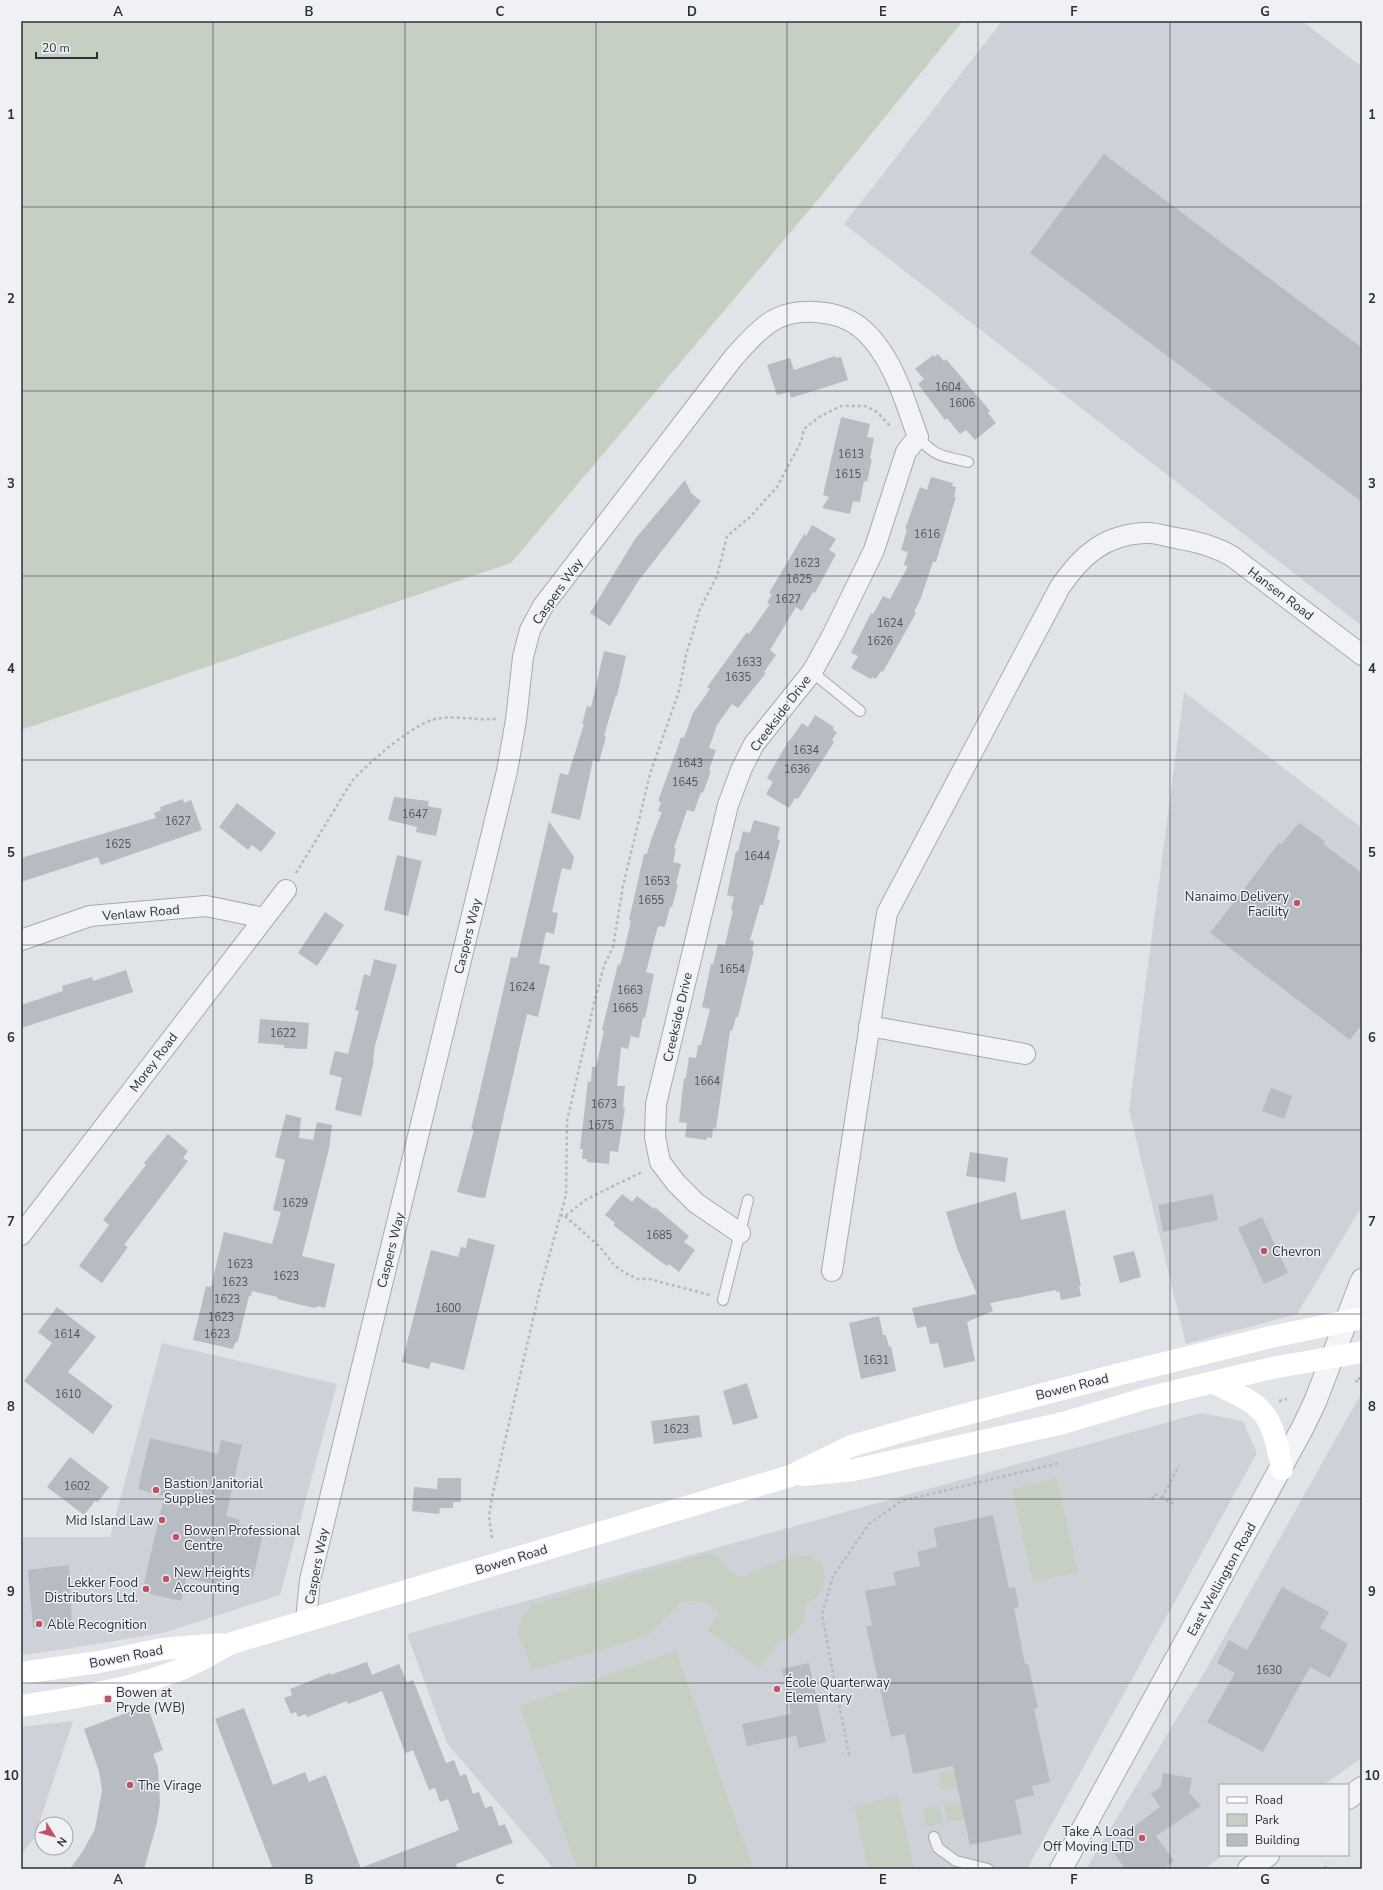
<svg xmlns="http://www.w3.org/2000/svg" width="1383" height="1890" viewBox="0 0 1383 1890" font-family="'Nunito Sans',sans-serif">
<style>
.built{fill:#ced2d8}
.green{fill:#c6d0c2}
.building{fill:#b7bcc3}
.lines{fill:none;stroke-linecap:round;stroke-linejoin:round}
.service-casing{stroke:#a6aab0;stroke-width:12}
.minor-casing{stroke:#a6aab0;stroke-width:22}
.tertiary-casing{stroke:#a6aab0;stroke-width:24}
.path{stroke:#b6b9be;stroke-width:2.5;stroke-dasharray:3 3;stroke-linecap:butt}
.service{stroke:#f2f3f6;stroke-width:10}
.minor{stroke:#f2f3f6;stroke-width:20}
.tertiary{stroke:#f2f3f6;stroke-width:22}
.secondary{stroke:#fff;stroke-width:22}
.grid{fill:none;stroke:#2a313c;stroke-width:1;stroke-opacity:0.55}
.poi-dot{fill:#bf5264;stroke:#eff1f5;stroke-width:1.5}
.labels{text-anchor:middle;stroke-width:3;stroke-linejoin:round;paint-order:stroke}
.number-label{font-size:11px;fill:#4d545e}
.street-label{font-size:13px;fill:#2a313c;stroke:#eff1f5}
.poi-label{font-size:13px;fill:#2a313c;stroke:#eff1f5;text-anchor:start}
.neatline{fill:none;stroke:#2a313c;stroke-width:1.5}
.grid-label{font-size:13px;text-anchor:middle;font-weight:bold;fill:#2a313c}
</style>
<rect width="100%" height="100%" fill="#e0e3e7"/>
<path class="built" d="M 1002,21 L 1302,21 L 1362,67 L 1362,626 L 844,224 Z
M 1184,692 L 1362,828 L 1362,1206 L 1297,1314 L 1186,1344 L 1129,1110 Z
M 162,1343 L 337,1384 L 280,1595 L 163,1633 L 59,1650 L 21,1655 L 21,1537 L 110,1537 Z
M 1362,1392 L 1362,1758 L 1323,1785 L 1220,1785 L 1220,1855 L 1224,1855 L 1204,1869 L 1086,1869 L 1203,1675 Z
M 1201,1413 L 1243,1421 L 1257,1453 L 1027,1869 L 552,1869 L 549,1863 L 447,1743 L 407,1634 Z
M 73,1721 L 34,1838 L 21,1855 L 21,1727 Z"/>
<path class="green" d="M 21,21 L 963,21 L 816,202 L 511,563 L 21,730 Z
M 1057,1478 L 1078,1572 L 1033,1582 L 1012,1489 Z
M 709,1553 L 720,1560 L 730,1572 L 741,1577 L 784,1559 L 810,1555 L 823,1564 C 827,1586 824,1593 805,1604 L 805,1619 L 793,1635 L 777,1644 L 759,1668 L 707,1630 L 719,1614 C 706,1599 698,1601 680,1602 C 670,1617 657,1624 646,1637 L 532,1670 L 517,1628 L 531,1605 Z
M 676,1651 L 753,1869 L 577,1869 L 520,1706 Z
M 955,1770 L 958,1787 L 942,1790 L 939,1773 Z
M 898,1796 L 914,1869 L 868,1869 L 854,1806 Z
M 961,1802 L 964,1819 L 948,1822 L 944,1805 Z
M 939,1806 L 943,1823 L 926,1827 L 923,1809 Z"/>
<path class="building" d="M 1104,154 L 1362,348 L 1362,502 L 1030,253 Z
M 938,354 L 944,361 L 946,359 L 990,411 L 988,413 L 996,423 L 975,440 L 966,430 L 960,434 L 947,418 L 945,420 L 918,384 L 924,379 L 915,369 L 933,355 L 934,357 Z
M 835,356 L 836,358 L 841,357 L 848,380 L 791,398 L 789,392 L 777,395 L 767,365 L 790,358 L 794,370 Z
M 841,417 L 870,424 L 867,437 L 874,438 L 870,459 L 872,459 L 867,482 L 864,481 L 860,502 L 853,501 L 850,514 L 822,508 L 829,497 L 823,495 Z
M 931,477 L 953,483 L 952,486 L 956,487 L 954,497 L 956,497 L 936,562 L 933,562 L 921,598 L 914,612 L 916,613 L 883,672 L 881,671 L 876,679 L 872,677 L 871,679 L 851,668 L 858,656 L 851,653 L 871,613 L 873,614 L 883,596 L 890,599 L 908,566 L 904,565 L 908,552 L 901,550 L 907,530 L 905,529 L 920,487 L 927,490 Z
M 685,480 L 691,493 L 701,501 L 639,580 L 610,626 L 590,613 L 635,539 Z
M 812,525 L 836,539 L 829,550 L 836,554 L 815,593 L 813,592 L 802,611 L 796,607 L 770,650 L 776,655 L 764,672 L 766,673 L 738,708 L 732,704 L 717,725 L 709,748 L 716,750 L 709,770 L 711,771 L 703,793 L 701,792 L 694,812 L 687,810 L 674,848 L 676,849 L 673,862 L 681,864 L 676,884 L 678,885 L 672,907 L 670,907 L 665,927 L 658,926 L 646,972 L 654,974 L 645,1018 L 643,1017 L 639,1038 L 631,1036 L 628,1049 L 621,1047 L 617,1086 L 625,1086 L 623,1107 L 625,1108 L 618,1152 L 610,1151 L 609,1164 L 587,1162 L 587,1159 L 582,1159 L 583,1149 L 580,1149 L 588,1081 L 591,1082 L 592,1067 L 596,1067 L 604,1031 L 602,1030 L 618,964 L 620,965 L 623,955 L 631,921 L 629,920 L 644,854 L 647,854 L 652,837 L 662,812 L 658,811 L 661,802 L 658,801 L 677,749 L 681,737 L 684,738 L 693,713 L 710,689 L 707,687 L 747,632 L 749,634 L 770,604 L 767,603 L 772,594 L 769,593 L 804,534 L 806,536 Z
M 604,651 L 626,656 L 617,696 L 616,695 L 604,736 L 606,737 L 599,762 L 593,760 L 580,820 L 551,813 L 560,773 L 568,775 L 584,724 L 582,724 L 587,706 L 591,707 Z
M 815,715 L 834,727 L 833,730 L 837,732 L 832,740 L 834,742 L 798,799 L 795,798 L 789,808 L 766,794 L 773,782 L 767,778 L 789,740 L 790,740 L 802,723 L 808,727 Z
M 394,797 L 429,801 L 428,806 L 442,809 L 436,836 L 416,832 L 417,827 L 388,820 Z
M 183,799 L 184,803 L 191,800 L 202,830 L 101,865 L 98,857 L 21,882 L 21,858 L 156,818 L 154,813 L 161,810 L 160,807 Z
M 237,803 L 276,833 L 261,852 L 252,845 L 248,850 L 219,827 Z
M 754,820 L 780,827 L 777,839 L 780,840 L 763,905 L 760,905 L 750,940 L 754,941 L 752,951 L 754,951 L 738,1017 L 736,1017 L 732,1031 L 730,1031 L 716,1129 L 713,1128 L 712,1138 L 707,1137 L 706,1140 L 685,1137 L 687,1123 L 679,1122 L 684,1078 L 686,1078 L 689,1057 L 696,1058 L 698,1045 L 701,1045 L 710,1009 L 702,1007 L 711,964 L 713,964 L 718,944 L 725,945 L 733,910 L 731,910 L 734,897 L 727,895 L 736,851 L 738,852 L 743,831 L 750,833 Z
M 549,821 L 574,857 L 571,870 L 562,868 L 552,912 L 558,913 L 554,934 L 546,932 L 539,963 L 550,966 L 538,1017 L 527,1014 L 485,1198 L 477,1197 L 457,1192 L 474,1130 L 471,1129 L 511,957 L 517,958 Z
M 1299,823 L 1325,841 L 1323,844 L 1362,873 L 1362,1024 L 1350,1040 L 1210,933 L 1279,843 L 1281,844 Z
M 397,855 L 422,861 L 408,916 L 384,910 Z
M 325,912 L 344,925 L 317,966 L 298,953 Z
M 374,959 L 397,965 L 375,1046 L 373,1060 L 374,1060 L 361,1116 L 335,1110 L 342,1078 L 329,1074 L 335,1051 L 348,1054 L 359,1011 L 355,1010 L 364,974 L 370,976 Z
M 126,970 L 133,992 L 21,1028 L 21,1005 L 63,991 L 62,986 L 92,977 L 93,981 Z
M 260,1019 L 309,1023 L 307,1049 L 284,1048 L 284,1045 L 258,1043 Z
M 1271,1088 L 1292,1096 L 1284,1119 L 1262,1111 Z
M 286,1114 L 301,1118 L 299,1138 L 313,1140 L 317,1122 L 332,1125 L 329,1149 L 302,1256 L 335,1264 L 325,1308 L 318,1306 L 315,1308 L 297,1304 L 278,1299 L 277,1297 L 252,1291 L 251,1296 L 249,1296 L 238,1341 L 235,1343 L 233,1349 L 193,1340 L 206,1286 L 211,1287 L 224,1232 L 272,1244 L 281,1212 L 273,1210 L 285,1160 L 275,1157 Z
M 168,1134 L 188,1151 L 183,1158 L 188,1161 L 124,1245 L 128,1247 L 102,1283 L 79,1266 L 109,1225 L 103,1220 L 146,1165 L 144,1163 Z
M 970,1152 L 1008,1158 L 1005,1182 L 966,1176 Z
M 1016,1192 L 1021,1220 L 1065,1210 L 1081,1286 L 1079,1286 L 1081,1296 L 1061,1300 L 1059,1291 L 1056,1292 L 1056,1290 L 990,1303 L 993,1311 L 967,1322 L 975,1361 L 944,1368 L 938,1343 L 930,1344 L 926,1326 L 917,1328 L 912,1308 L 977,1294 L 957,1248 L 946,1212 Z
M 622,1194 L 632,1202 L 637,1196 L 654,1209 L 655,1207 L 689,1236 L 684,1242 L 695,1250 L 679,1272 L 669,1264 L 667,1266 L 657,1259 L 613,1225 L 615,1223 L 605,1215 Z
M 1213,1194 L 1218,1220 L 1163,1232 L 1158,1205 Z
M 1262,1217 L 1288,1273 L 1264,1284 L 1238,1228 Z
M 468,1238 L 495,1245 L 464,1370 L 431,1362 L 429,1369 L 402,1362 L 431,1250 L 458,1257 L 461,1247 L 466,1248 Z
M 1134,1251 L 1141,1277 L 1120,1283 L 1113,1256 Z
M 57,1307 L 96,1337 L 68,1372 L 113,1406 L 93,1434 L 24,1381 L 52,1343 L 38,1332 Z
M 879,1316 L 883,1335 L 886,1335 L 889,1347 L 891,1346 L 896,1371 L 861,1379 L 849,1323 Z
M 747,1383 L 758,1418 L 733,1425 L 723,1391 Z
M 699,1415 L 702,1437 L 654,1444 L 651,1421 Z
M 150,1438 L 218,1454 L 221,1440 L 242,1445 L 226,1516 L 240,1520 L 239,1525 L 264,1531 L 253,1577 L 227,1571 L 224,1586 L 186,1578 L 181,1601 L 142,1592 L 164,1496 L 138,1489 Z
M 70,1457 L 109,1487 L 98,1502 L 95,1501 L 84,1515 L 47,1487 Z
M 438,1478 L 461,1478 L 461,1502 L 453,1502 L 453,1508 L 440,1508 L 439,1514 L 412,1511 L 414,1487 L 437,1489 Z
M 993,1515 L 1009,1588 L 1015,1587 L 1019,1607 L 1014,1608 L 1025,1664 L 1028,1664 L 1038,1708 L 1034,1709 L 1050,1782 L 1032,1786 L 1034,1795 L 1015,1800 L 1022,1834 L 970,1845 L 953,1766 L 913,1774 L 905,1734 L 891,1737 L 866,1627 L 872,1625 L 865,1591 L 896,1585 L 893,1572 L 920,1566 L 917,1552 L 937,1547 L 934,1528 Z
M 69,1565 L 72,1624 L 33,1628 L 28,1570 Z
M 1282,1587 L 1329,1612 L 1320,1628 L 1348,1644 L 1330,1678 L 1310,1667 L 1263,1752 L 1207,1722 L 1235,1673 L 1217,1663 L 1229,1640 L 1247,1650 Z
M 367,1662 L 372,1675 L 399,1664 L 407,1682 L 413,1680 L 446,1763 L 454,1760 L 460,1776 L 466,1774 L 473,1794 L 479,1792 L 485,1808 L 492,1806 L 499,1826 L 505,1824 L 513,1843 L 456,1864 L 458,1869 L 363,1869 L 363,1867 L 459,1830 L 448,1799 L 440,1802 L 435,1788 L 429,1790 L 413,1750 L 406,1753 L 404,1750 L 382,1691 L 348,1704 L 347,1701 L 307,1717 L 306,1714 L 298,1717 L 296,1712 L 291,1714 L 284,1698 L 292,1695 L 290,1689 L 330,1673 L 330,1675 Z
M 809,1663 L 826,1742 L 799,1748 L 796,1736 L 747,1746 L 742,1724 L 791,1714 L 782,1669 Z
M 147,1705 L 163,1750 L 153,1754 L 158,1767 L 160,1803 L 157,1823 L 144,1869 L 70,1869 L 83,1851 L 95,1829 L 102,1790 L 99,1771 L 84,1729 Z
M 244,1708 L 273,1785 L 305,1772 L 309,1782 L 326,1775 L 361,1869 L 273,1869 L 215,1719 Z
M 1163,1773 L 1192,1778 L 1189,1793 L 1201,1806 L 1156,1836 L 1174,1861 L 1163,1869 L 1125,1869 L 1114,1853 L 1129,1842 L 1124,1834 L 1160,1807 L 1151,1794 L 1161,1786 Z"/>
<g class="lines">
<g class="service-casing">
<path id="service" d="M 918,437 C 935,457 943,456 968,462
M 812,672 L 860,711
M 723,1300 L 748,1200
M 934,1837 L 938,1848 L 956,1861 L 988,1869"/>
</g>
<g class="minor-casing">
<path id="minor" d="M 21,940 L 90,916 L 206,906 L 264,918
M 869,1026 L 1025,1054
M 21,1235 L 286,890
M 832,1271 L 887,913 L 1060,587 C 1081,556 1104,535 1144,533 C 1154,532 1165,536 1175,538 C 1195,541 1215,546 1233,557 L 1362,655
M 306,1620 L 310,1580 L 507,771 L 516,720 L 523,657 L 530,630 L 543,606 L 734,357 C 745,345 756,332 769,323 C 794,306 838,309 861,328 C 868,334 876,343 881,351 C 899,377 907,408 918,437 L 906,452 L 874,550 L 833,634 L 812,672 L 754,744 L 741,770 L 728,805 L 656,1104 L 655,1137 L 660,1162 L 676,1183 L 696,1203 L 740,1233"/>
</g>
<g class="tertiary-casing">
<path id="tertiary" d="M 1348,1798 L 1362,1788
M 1061,1869 L 1302,1429 L 1315,1402 L 1362,1280
M 1249,1869 L 1268,1855"/>
</g>
<path class="path" d="M 296,873 L 352,781 C 367,764 411,726 432,720 C 453,714 475,721 496,719
M 560,1215 L 565,1216 L 587,1199 L 642,1172
M 565,1216 L 600,1247 L 614,1265 L 625,1273 L 638,1279 L 649,1279 L 710,1295
M 1355,1381 L 1359,1382 L 1359,1377
M 1279,1401 L 1287,1399
M 1162,1498 L 1179,1465
M 1152,1499 L 1155,1494 L 1175,1505
M 492,1538 L 489,1517 L 492,1497 L 539,1293 L 566,1195 L 567,1121 L 595,999 L 604,966 L 613,947 L 623,886 L 650,774 L 679,691 L 686,655 L 700,609 L 717,576 L 727,536 L 749,518 L 777,487 L 801,442 L 804,429 L 819,417 L 841,406 L 865,406 L 877,412 L 891,427
M 849,1755 L 822,1615 L 833,1576 L 869,1524 L 901,1501 L 1059,1463
M 1325,1869 L 1328,1863"/>
<use href="#service" class="service"/>
<use href="#minor" class="minor"/>
<use href="#tertiary" class="tertiary"/>
<path class="secondary" d="M 1212,1382 C 1228,1391 1251,1398 1263,1413 C 1275,1427 1278,1451 1282,1469
M 803,1475 L 854,1470 L 1063,1423 L 1147,1398 L 1272,1368 L 1362,1352
M 21,1673 L 99,1662 L 162,1649 L 221,1644
M 21,1706 C 71,1698 123,1691 171,1673 C 192,1666 212,1653 232,1643 L 790,1476 L 851,1446 L 925,1425 L 1120,1374 L 1271,1337 L 1362,1318"/>
</g>
<path class="grid" d="M 213,21 L 213,1869M 405,21 L 405,1869M 596,21 L 596,1869M 787,21 L 787,1869M 978,21 L 978,1869M 1170,21 L 1170,1869M 21,207 L 1362,207M 21,391 L 1362,391M 21,576 L 1362,576M 21,760 L 1362,760M 21,945 L 1362,945M 21,1130 L 1362,1130M 21,1314 L 1362,1314M 21,1499 L 1362,1499M 21,1683 L 1362,1683"/>
<g class="poi-dot">
<circle cx="1297" cy="903" r="4"/>
<circle cx="1264" cy="1251" r="4"/>
<circle cx="156" cy="1490" r="4"/>
<circle cx="162" cy="1520" r="4"/>
<circle cx="176" cy="1537" r="4"/>
<circle cx="166" cy="1579" r="4"/>
<circle cx="146" cy="1589" r="4"/>
<circle cx="39" cy="1624" r="4"/>
<circle cx="777" cy="1689" r="4"/>
<rect x="104" y="1695" width="8" height="8" rx="2"/>
<circle cx="130" cy="1785" r="4"/>
<circle cx="1142" cy="1838" r="4"/>
</g>
<g class="labels">
<g class="number-label">
<text x="948" y="391">1604</text>
<text x="962" y="407">1606</text>
<text x="851" y="458">1613</text>
<text x="848" y="478">1615</text>
<text x="927" y="538">1616</text>
<text x="807" y="567">1623</text>
<text x="799" y="583">1625</text>
<text x="788" y="603">1627</text>
<text x="890" y="627">1624</text>
<text x="880" y="645">1626</text>
<text x="749" y="666">1633</text>
<text x="738" y="681">1635</text>
<text x="806" y="754">1634</text>
<text x="690" y="767">1643</text>
<text x="797" y="773">1636</text>
<text x="685" y="786">1645</text>
<text x="415" y="818">1647</text>
<text x="178" y="825">1627</text>
<text x="118" y="848">1625</text>
<text x="757" y="860">1644</text>
<text x="657" y="885">1653</text>
<text x="651" y="904">1655</text>
<text x="732" y="973">1654</text>
<text x="522" y="991">1624</text>
<text x="630" y="994">1663</text>
<text x="625" y="1012">1665</text>
<text x="283" y="1037">1622</text>
<text x="707" y="1085">1664</text>
<text x="604" y="1108">1673</text>
<text x="601" y="1129">1675</text>
<text x="295" y="1207">1629</text>
<text x="659" y="1239">1685</text>
<text x="240" y="1268">1623</text>
<text x="286" y="1280">1623</text>
<text x="235" y="1286">1623</text>
<text x="227" y="1303">1623</text>
<text x="448" y="1312">1600</text>
<text x="221" y="1321">1623</text>
<text x="67" y="1338">1614</text>
<text x="217" y="1338">1623</text>
<text x="876" y="1364">1631</text>
<text x="68" y="1398">1610</text>
<text x="676" y="1433">1623</text>
<text x="77" y="1490">1602</text>
<text x="1269" y="1674">1630</text>
</g>
<g class="street-label">
<text transform="translate(557 591) rotate(-55)" y="5">Caspers Way</text>
<text transform="translate(1281 593) rotate(37)" y="5">Hansen Road</text>
<text transform="translate(780 713) rotate(-53)" y="5">Creekside Drive</text>
<text transform="translate(141 912) rotate(-5)" y="5">Venlaw Road</text>
<text transform="translate(467 936) rotate(-76)" y="5">Caspers Way</text>
<text transform="translate(677 1017) rotate(-77)" y="5">Creekside Drive</text>
<text transform="translate(153 1062) rotate(-53)" y="5">Morey Road</text>
<text transform="translate(390 1250) rotate(-76)" y="5">Caspers Way</text>
<text transform="translate(1072 1386) rotate(-14)" y="5">Bowen Road</text>
<text transform="translate(511 1559) rotate(-17)" y="5">Bowen Road</text>
<text transform="translate(316 1566) rotate(-79)" y="5">Caspers Way</text>
<text transform="translate(1221 1579) rotate(-61)" y="5">East Wellington Road</text>
<text transform="translate(126 1656) rotate(-11)" y="5">Bowen Road</text>
</g>
<g class="poi-label">
<text x="1289" y="901" text-anchor="end">Nanaimo Delivery<tspan x="1289" dy="15">Facility</tspan></text>
<text x="1272" y="1256">Chevron</text>
<text x="164" y="1488">Bastion Janitorial<tspan x="164" dy="15">Supplies</tspan></text>
<text x="154" y="1525" text-anchor="end">Mid Island Law</text>
<text x="184" y="1535">Bowen Professional<tspan x="184" dy="15">Centre</tspan></text>
<text x="174" y="1577">New Heights<tspan x="174" dy="15">Accounting</tspan></text>
<text x="138" y="1587" text-anchor="end">Lekker Food<tspan x="138" dy="15">Distributors Ltd.</tspan></text>
<text x="47" y="1629">Able Recognition</text>
<text x="785" y="1687">École Quarterway<tspan x="785" dy="15">Elementary</tspan></text>
<text x="116" y="1697">Bowen at<tspan x="116" dy="15">Pryde (WB)</tspan></text>
<text x="138" y="1790">The Virage</text>
<text x="1134" y="1836" text-anchor="end">Take A Load<tspan x="1134" dy="15">Off Moving LTD</tspan></text>
</g>
</g>
<rect width="1383" height="1890" fill="none" stroke="#eff1f5" stroke-width="44"/>
<rect x="1219" y="1784" width="130" height="72" fill="#eff1f5" stroke="#a0a4ab"/>
<rect x="1227" y="1797" width="20" height="6" fill="#ffffff" stroke="#a0a4ab"/>
<text x="1255" y="1804" font-size="12" fill="#2a313c">Road</text>
<rect x="1227" y="1814" width="20" height="12" fill="#c6d0c2" stroke="#a0a4ab"/>
<text x="1255" y="1824" font-size="12" fill="#2a313c">Park</text>
<rect x="1227" y="1834" width="20" height="12" fill="#b7bcc3" stroke="#a0a4ab"/>
<text x="1255" y="1844" font-size="12" fill="#2a313c">Building</text>
<g transform="translate(54 1836) rotate(127)"><circle r="19" fill="#eff1f5" stroke="#a0a4ab"/>
<path d="M0-3L7 15L0 10L-7 15Z" fill="#bf5264"/>
<text y="-6" font-size="11" font-weight="bold" text-anchor="middle" fill="#2a313c">N</text>
</g>
<path d="M36 52v6h61v-6" fill="none" stroke="#2a313c" stroke-width="2"/>
<text x="42" y="52" font-size="12" fill="#2a313c" stroke="#eff1f5" stroke-width="3" paint-order="stroke">20 m</text>
<rect x="22" y="22" width="1339" height="1846" class="neatline"/>
<g class="grid-label">
<text x="118" y="16">A</text>
<text x="309" y="16">B</text>
<text x="500" y="16">C</text>
<text x="692" y="16">D</text>
<text x="883" y="16">E</text>
<text x="1074" y="16">F</text>
<text x="1265" y="16">G</text>
<text x="11" y="119">1</text>
<text x="1372" y="119">1</text>
<text x="11" y="303">2</text>
<text x="1372" y="303">2</text>
<text x="11" y="488">3</text>
<text x="1372" y="488">3</text>
<text x="11" y="673">4</text>
<text x="1372" y="673">4</text>
<text x="11" y="857">5</text>
<text x="1372" y="857">5</text>
<text x="11" y="1042">6</text>
<text x="1372" y="1042">6</text>
<text x="11" y="1226">7</text>
<text x="1372" y="1226">7</text>
<text x="11" y="1411">8</text>
<text x="1372" y="1411">8</text>
<text x="11" y="1596">9</text>
<text x="1372" y="1596">9</text>
<text x="11" y="1780">10</text>
<text x="1372" y="1780">10</text>
<text x="118" y="1884">A</text>
<text x="309" y="1884">B</text>
<text x="500" y="1884">C</text>
<text x="692" y="1884">D</text>
<text x="883" y="1884">E</text>
<text x="1074" y="1884">F</text>
<text x="1265" y="1884">G</text>
</g>
</svg>
